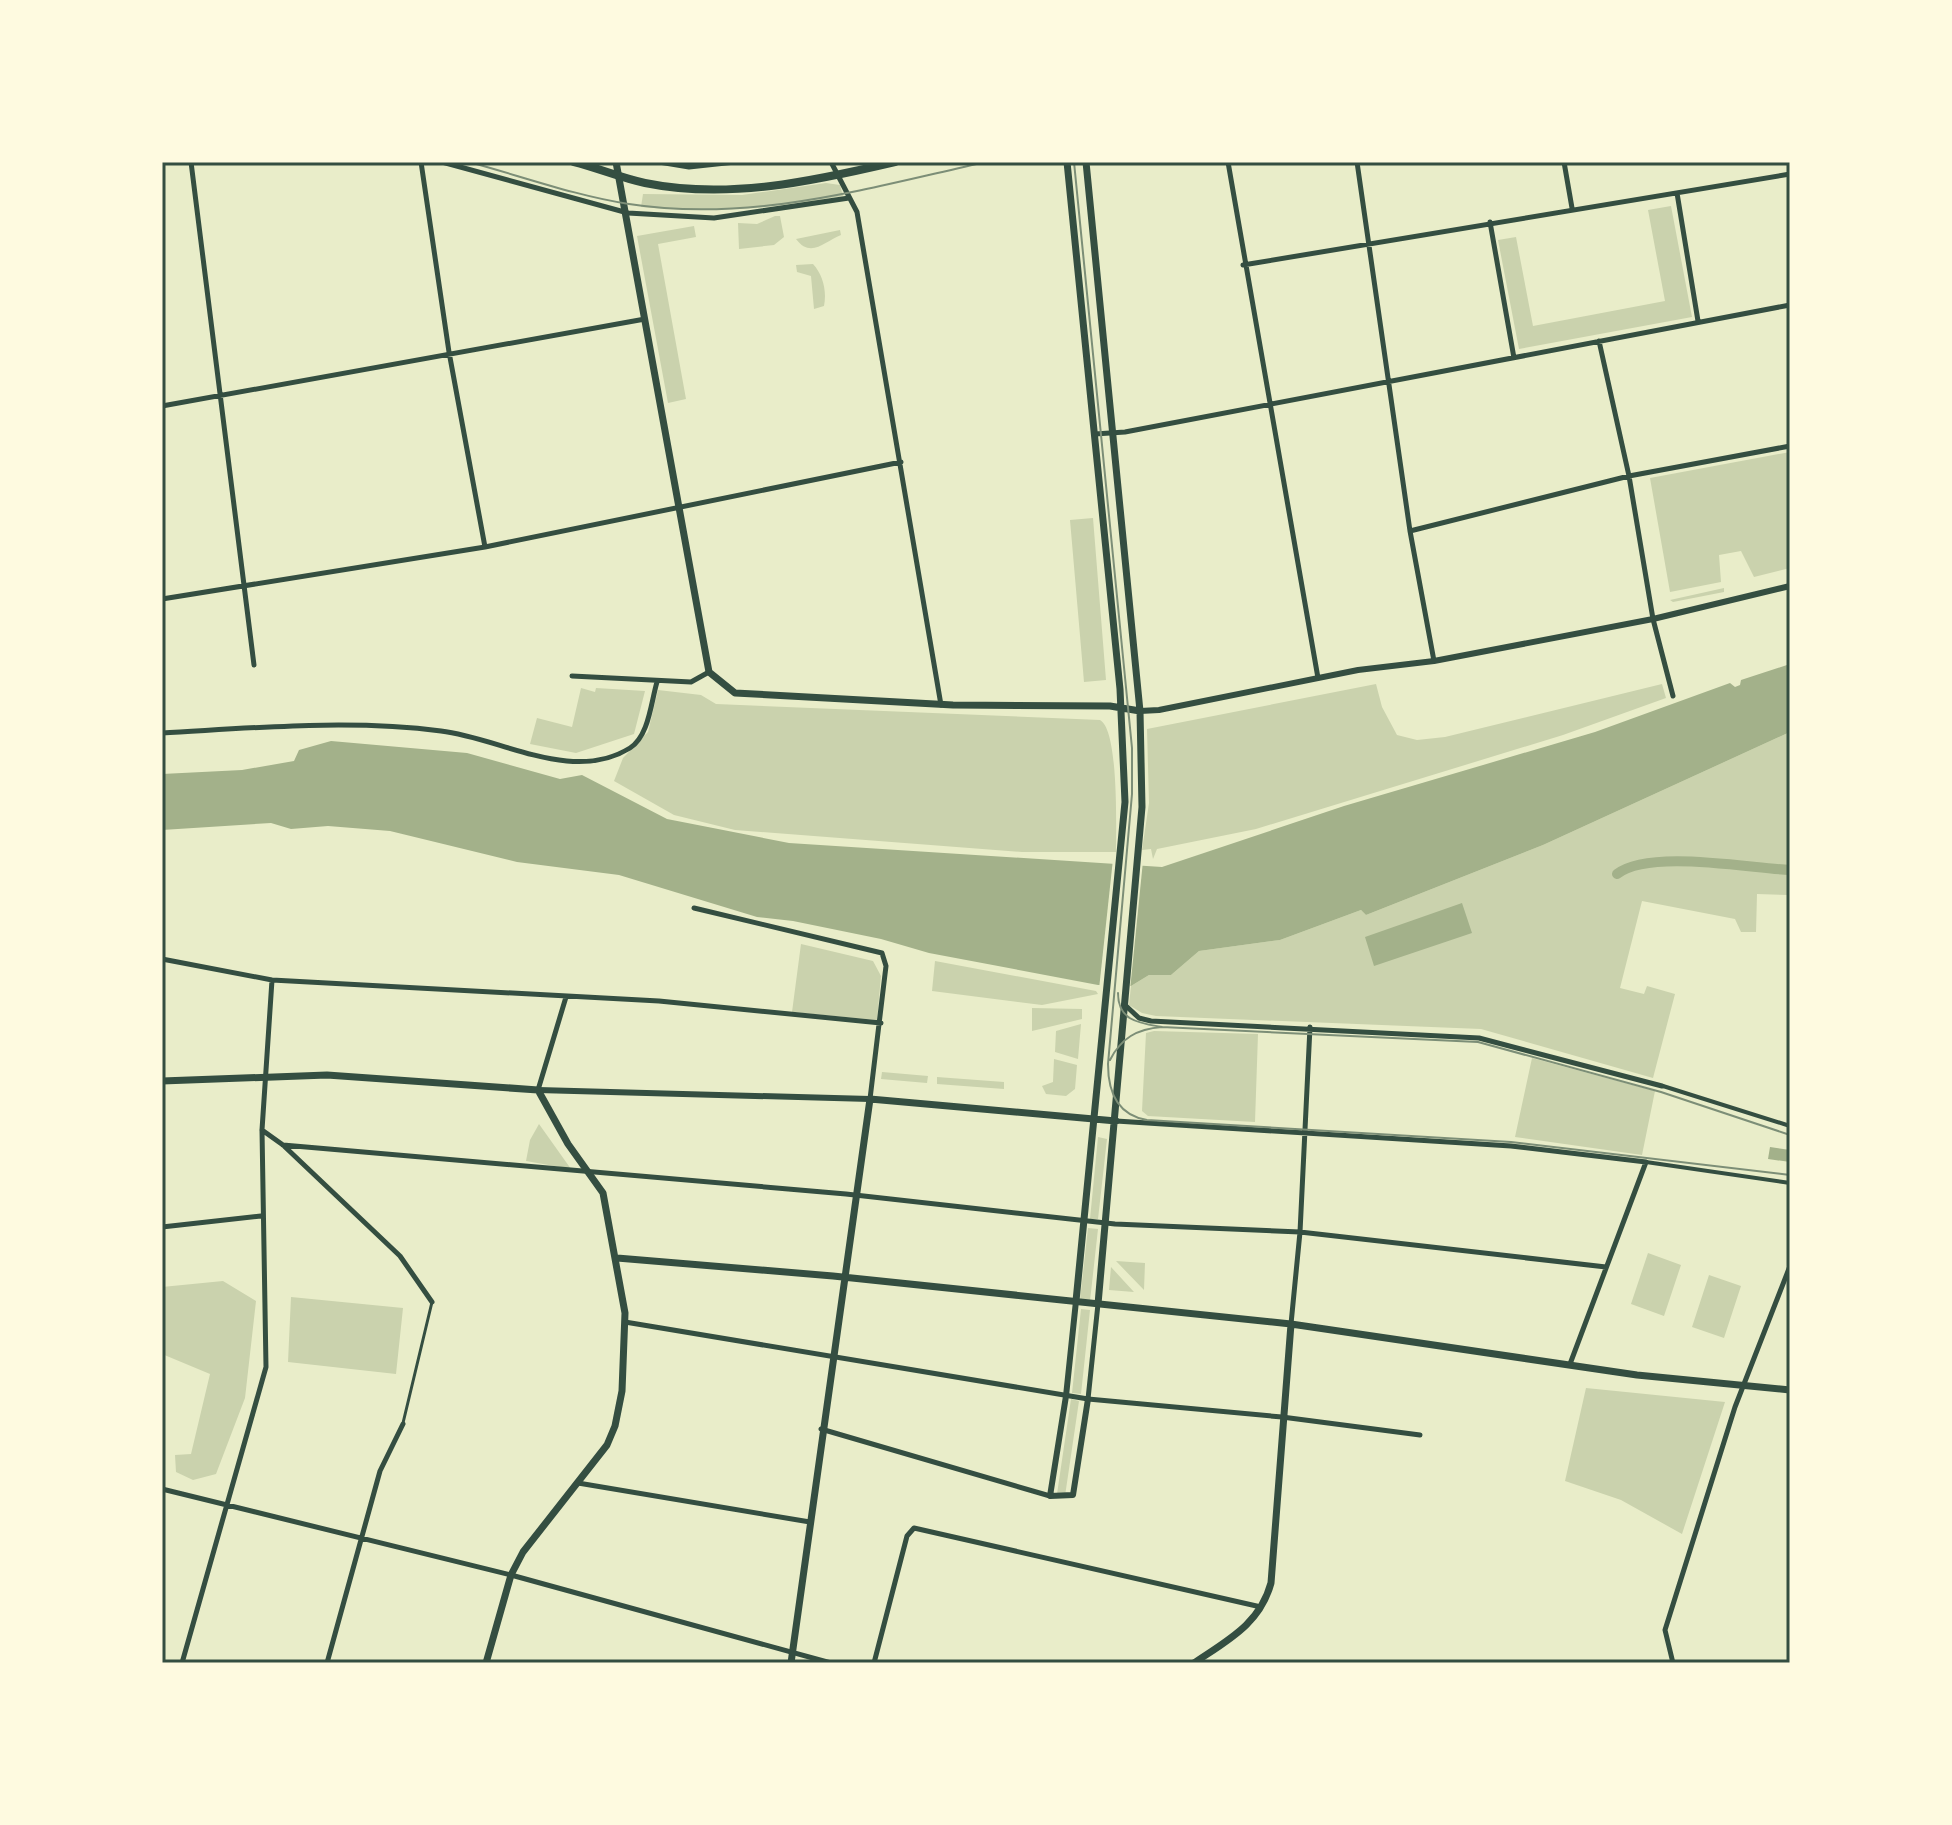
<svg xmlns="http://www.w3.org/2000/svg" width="1952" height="1825" viewBox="0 0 1952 1825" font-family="Roboto,sans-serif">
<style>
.green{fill:#cad2ad}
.water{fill:#a3b18a}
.pier{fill:#e9edc9}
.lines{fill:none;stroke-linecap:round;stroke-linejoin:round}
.canal{stroke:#a3b18a;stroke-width:10}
.service{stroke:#344e41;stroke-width:3}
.pedestrian{stroke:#344e41;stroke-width:4}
.minor{stroke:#344e41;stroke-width:5}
.tertiary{stroke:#344e41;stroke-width:6}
.secondary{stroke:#344e41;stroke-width:7}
.primary{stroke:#344e41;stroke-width:8}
.tram{stroke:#7c8e77;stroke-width:2}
.neatline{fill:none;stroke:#344e41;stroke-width:3}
</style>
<rect width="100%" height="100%" fill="#e9edc9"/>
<path class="green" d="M 826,183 L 840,185 L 843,196 C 769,209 715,213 641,207 L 643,194 L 742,195 Z
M 1671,206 L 1692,317 L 1519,349 L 1498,240 L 1516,237 L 1533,326 L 1665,301 L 1648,210 Z
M 775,216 L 780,216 L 784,237 L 774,245 L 739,249 L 738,223 L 757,224 Z
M 694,226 L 696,237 L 658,244 L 686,399 L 668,403 L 637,236 Z
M 840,230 L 841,235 C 825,241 811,259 796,239 Z
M 813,264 C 823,275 827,291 824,306 L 814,309 L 811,276 L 797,272 L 796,265 Z
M 1790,452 L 1790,568 L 1754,577 L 1741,551 L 1719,555 L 1721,582 L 1670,592 L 1650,478 Z
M 1093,518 L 1106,680 L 1084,682 L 1070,520 Z
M 1724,588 L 1724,592 L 1673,602 L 1670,600 Z
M 1376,684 L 1382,707 L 1397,735 L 1417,740 L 1445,737 L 1662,684 L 1666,698 L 1563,735 L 1256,829 L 1157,849 L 1153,859 L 1151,849 L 1142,850 L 1149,803 L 1147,729 Z
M 581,688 L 595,692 L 596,688 L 645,691 L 634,734 L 576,753 L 530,744 L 537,718 L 572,727 Z
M 658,690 L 701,695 L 716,704 L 1100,720 C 1119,730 1116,829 1116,852 L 1022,852 L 735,830 L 674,815 L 614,781 L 623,758 L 648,732 Z
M 1790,732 L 1790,895 L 1757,894 L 1756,932 L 1741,932 L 1735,919 L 1642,901 L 1620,988 L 1644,994 L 1647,986 L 1675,994 L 1653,1078 L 1481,1029 L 1156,1016 L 1142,1013 L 1129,1005 L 1131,986 L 1149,975 L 1171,975 L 1199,951 L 1280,940 L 1361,910 L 1366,915 L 1543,845 Z
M 801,944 L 873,961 L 881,976 L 877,1020 L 792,1012 Z
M 935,961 L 1096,991 L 1098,994 L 1042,1005 L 932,991 Z
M 1032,1008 L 1082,1009 L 1082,1019 L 1032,1031 Z
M 1081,1024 L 1078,1059 L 1055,1052 L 1056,1031 Z
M 1154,1031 L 1258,1034 L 1255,1122 L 1148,1116 L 1142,1111 L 1146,1033 Z
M 1532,1058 L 1655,1091 L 1642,1155 L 1515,1137 Z
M 1054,1059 L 1077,1065 L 1075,1089 L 1066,1096 L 1046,1094 L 1042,1086 L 1053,1082 Z
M 882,1072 L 928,1076 L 927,1083 L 881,1079 Z
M 937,1077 L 1004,1082 L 1004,1089 L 937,1084 Z
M 539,1124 L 571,1169 L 526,1161 L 530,1140 Z
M 1098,1137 L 1107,1139 L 1098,1219 L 1090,1219 Z
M 1088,1228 L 1098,1229 L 1090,1301 L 1080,1300 Z
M 1648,1253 L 1681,1265 L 1664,1316 L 1631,1304 Z
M 1116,1261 L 1145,1263 L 1144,1290 Z
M 1111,1267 L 1134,1292 L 1109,1290 Z
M 1709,1275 L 1741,1286 L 1724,1338 L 1692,1327 Z
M 223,1281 L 256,1301 L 245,1398 L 216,1474 L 193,1480 L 176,1472 L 175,1455 L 191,1454 L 210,1374 L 162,1354 L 162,1287 Z
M 291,1297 L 403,1308 L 396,1374 L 288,1362 Z
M 1081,1309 L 1090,1310 L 1081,1394 L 1072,1393 Z
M 1586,1388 L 1725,1402 L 1682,1534 L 1621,1500 L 1565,1481 Z
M 1071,1399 L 1079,1401 L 1065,1496 L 1057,1494 Z"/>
<path class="water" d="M 1790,664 L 1790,732 L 1543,845 L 1366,915 L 1361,910 L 1280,940 L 1199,951 L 1171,975 L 1149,975 L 1131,986 L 1098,985 L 929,953 L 881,939 L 793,921 L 757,917 L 619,875 L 517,862 L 390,831 L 328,826 L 291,829 L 271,823 L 162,830 L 162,774 L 242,770 L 294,761 L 299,750 L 331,741 L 467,753 L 560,779 L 582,775 L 667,819 L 789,843 L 1162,867 L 1344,806 L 1595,732 L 1730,683 L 1735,687 L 1740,685 L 1741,680 Z
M 1462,903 L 1472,933 L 1374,966 L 1365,937 Z
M 1770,1147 L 1790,1150 L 1790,1162 L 1768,1159 Z"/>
<path class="pier" d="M 1113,859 L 1143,861 L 1130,990 L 1099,989 Z"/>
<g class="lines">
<path class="canal" d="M 1617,874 C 1649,849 1748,868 1790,870"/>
<path class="service" d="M 403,1423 L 432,1302"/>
<path class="pedestrian" d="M 1663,1086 L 1790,1126
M 1646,1162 L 1790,1183"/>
<path class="minor" d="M 191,162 L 254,665
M 421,162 L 449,352 L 485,547
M 442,162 L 628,213 L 714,218 L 849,198
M 659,162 L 689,167 L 735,162
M 831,162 L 857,212 L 941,705
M 1228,162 L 1318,678
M 1357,162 L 1410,531 L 1434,661
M 1564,162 L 1572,208
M 1677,193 L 1698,321
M 1490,222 L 1514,358
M 1243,265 L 1790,174
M 1599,341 L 1629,476 L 1653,619 L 1673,696
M 162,406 L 645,319
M 1095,434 L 1125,432 L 1790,305
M 1410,531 L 1629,476 L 1790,446
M 162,599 L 485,547 L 901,462
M 572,676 L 691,682 L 709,672
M 162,733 C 254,728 349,719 441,731 C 501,738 572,784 630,748 C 649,736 651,702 657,682
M 694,908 L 882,953 L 886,966 L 870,1099
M 162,959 L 272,980 L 659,1001 L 881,1023
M 1124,1004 L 1139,1018 L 1151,1021 L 1479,1038 L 1662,1086
M 538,1090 L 566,997
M 1116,1121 L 1511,1146 L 1646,1162 L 1570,1364
M 262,1130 L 283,1145 L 400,1256 L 432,1302
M 283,1145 L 846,1194 L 1115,1224 L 1300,1232 L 1606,1267
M 162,1227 L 261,1216
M 625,1322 L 1088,1399 L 1282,1417 L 1420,1435
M 1291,1324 L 1300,1232 L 1310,1027
M 1088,1399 L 1098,1304
M 821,1429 L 1050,1496
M 578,1483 L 810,1522
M 162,1489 L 511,1575 L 831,1663
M 182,1663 L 266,1367 L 262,1130 L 272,980
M 327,1663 L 380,1471 L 403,1424
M 874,1663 L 907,1536 L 914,1528 L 1261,1607
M 1673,1663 L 1665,1630 L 1735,1407 L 1790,1266"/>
<path class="tertiary" d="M 1140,711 L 1159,710 L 1358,670 L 1434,661 L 1653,619 L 1790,586
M 538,1090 L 870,1099
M 1076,1301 L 1066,1396 L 1050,1496 L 1073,1495 L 1088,1399"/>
<path class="secondary" d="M 616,162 L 709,672 L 735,693 L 953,705 L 1110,706 L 1140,711
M 1067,162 L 1120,689 L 1125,802 L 1076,1301
M 1086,162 L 1140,711 L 1142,807 L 1098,1304
M 162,1081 L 327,1075 L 538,1090 L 568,1144 L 603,1193 L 625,1313 L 622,1391 L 615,1426 L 607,1445 L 523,1552 L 511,1575 L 486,1663
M 617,1258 L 833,1276 L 1291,1324 L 1637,1375 L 1790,1390
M 791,1663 L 870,1099 L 1116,1121
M 1194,1663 C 1228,1640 1260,1624 1271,1583 L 1291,1324"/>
<path class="primary" d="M 574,162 C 598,168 621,178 645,183 C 728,200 814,181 895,162"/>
<path class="tram" d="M 469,162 C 521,176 576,196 629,204 C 751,223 868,188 986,162
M 1074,162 L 1132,748 L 1132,794 L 1108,1064 C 1108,1091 1117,1115 1147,1120 L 1511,1142 L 1790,1175
M 1118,993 C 1118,1021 1139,1023 1162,1027
M 1110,1060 C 1121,1038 1137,1029 1162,1027 L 1478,1042 L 1661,1092 L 1790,1135"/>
</g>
<rect width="1952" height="1825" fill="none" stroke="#fefae0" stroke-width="328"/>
<rect x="164" y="164" width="1624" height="1497" class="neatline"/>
</svg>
